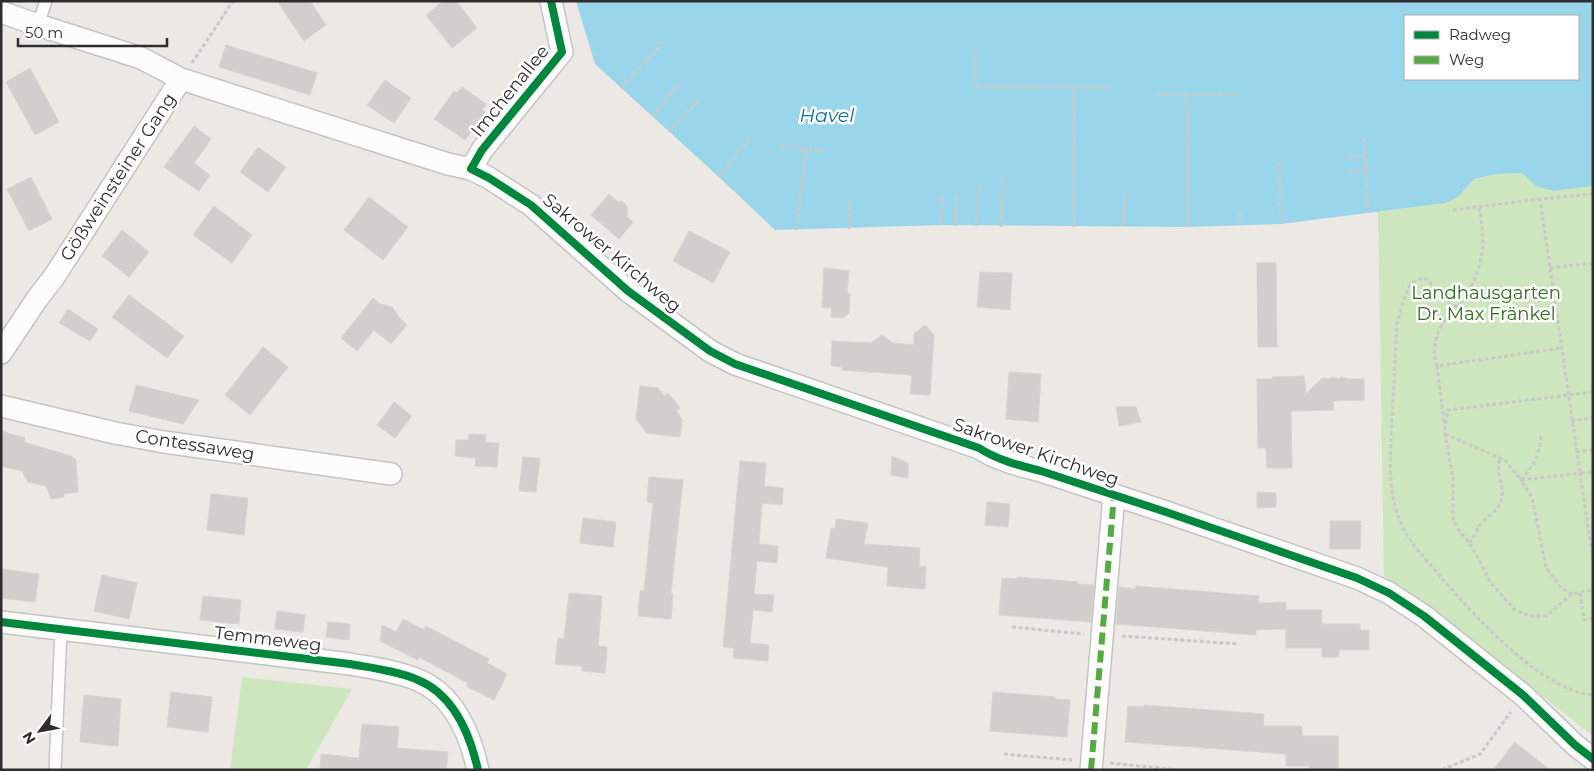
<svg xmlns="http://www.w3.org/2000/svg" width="1594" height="771" viewBox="0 0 1594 771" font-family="Montserrat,sans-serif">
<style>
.green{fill:#cee6be}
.water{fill:#99d6ec;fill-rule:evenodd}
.building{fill:#d1cecb;stroke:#d7d4d0}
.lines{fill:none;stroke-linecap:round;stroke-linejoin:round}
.service-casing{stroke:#c5c4c5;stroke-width:14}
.minor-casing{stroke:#c5c4c5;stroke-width:24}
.path{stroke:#c9c9c8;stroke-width:3;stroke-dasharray:4 2.5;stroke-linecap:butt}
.service{stroke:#fcfcfb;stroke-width:11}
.minor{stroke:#fcfcfb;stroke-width:21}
.quiet{stroke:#54ab44;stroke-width:6;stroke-dasharray:12 6;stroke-linecap:butt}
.cycleway-casing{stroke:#fff;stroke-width:11}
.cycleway{stroke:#00873e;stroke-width:8}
.labels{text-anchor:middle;stroke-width:5;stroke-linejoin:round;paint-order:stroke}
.street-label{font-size:18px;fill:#2e2e2e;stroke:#fff}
.park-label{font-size:18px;fill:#2c6e1b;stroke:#fff}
.water-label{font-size:19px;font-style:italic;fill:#0d6fa3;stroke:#fff}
</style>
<rect width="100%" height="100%" fill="#ece8e4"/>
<path class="green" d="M 1522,173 L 1536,186 L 1553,191 L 1593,186 L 1593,736 L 1411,593 L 1384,577 L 1378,212 L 1446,203 L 1458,197 L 1474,179 L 1496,174 Z
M 242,677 L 352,689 L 306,770 L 230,770 Z"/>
<path class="water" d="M 576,1 L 1593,1 L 1593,186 L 1553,191 L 1536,186 L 1522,173 L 1496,174 L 1474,179 L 1458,197 L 1446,203 L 1281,224 L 1188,227 L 941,225 L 775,230 L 719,177 L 595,64 ZM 1405,16 L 1578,16 L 1578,79 L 1405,79 Z"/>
<path class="building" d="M 277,1 L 310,1 L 326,25 L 304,41 Z
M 443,1 L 456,1 L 477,28 L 452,48 L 426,15 Z
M 226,45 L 317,73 L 310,95 L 219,67 Z
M 30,68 L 59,122 L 35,135 L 6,82 Z
M 385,80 L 411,98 L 394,123 L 367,105 Z
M 462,87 L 486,104 L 482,110 L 485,112 L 465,140 L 434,119 L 454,91 L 457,93 Z
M 194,126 L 211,139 L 194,163 L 210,175 L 199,191 L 164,167 Z
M 258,147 L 286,167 L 268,192 L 240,172 Z
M 31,177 L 52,219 L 29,231 L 7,189 Z
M 609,194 L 618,202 L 622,201 L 627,206 L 628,218 L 633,222 L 619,239 L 591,215 Z
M 369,197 L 408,227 L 383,260 L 344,230 Z
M 214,206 L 252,235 L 232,263 L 193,235 Z
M 122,230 L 149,252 L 129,277 L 102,256 Z
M 689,231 L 730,252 L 713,283 L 673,261 Z
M 1257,263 L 1276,263 L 1277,347 L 1258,347 Z
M 824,268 L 849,271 L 847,293 L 850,294 L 849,313 L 843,318 L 831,317 L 832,308 L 822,307 Z
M 980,272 L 1012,273 L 1010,310 L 977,307 Z
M 129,295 L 184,336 L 167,358 L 112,317 Z
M 373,298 L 380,304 L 389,306 L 393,308 L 400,319 L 407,325 L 391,344 L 374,330 L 357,351 L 341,338 Z
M 68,309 L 98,329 L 90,341 L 59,323 Z
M 925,325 L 934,335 L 930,395 L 910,394 L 912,375 L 842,370 L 842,367 L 831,366 L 832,341 L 871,343 L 882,335 L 893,343 L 914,345 L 914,334 Z
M 263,347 L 288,367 L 250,415 L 225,395 Z
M 1009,372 L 1041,374 L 1038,422 L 1006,419 Z
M 1304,376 L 1306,394 L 1322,378 L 1330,379 L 1332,377 L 1339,379 L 1341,377 L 1350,379 L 1364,379 L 1364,400 L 1333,401 L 1334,410 L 1291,411 L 1292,468 L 1267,468 L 1266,448 L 1258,448 L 1257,379 L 1272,379 L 1272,377 Z
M 136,385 L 199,400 L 183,424 L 129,411 Z
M 640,386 L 658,388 L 664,396 L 668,393 L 680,408 L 676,411 L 682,419 L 680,437 L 647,433 L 636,419 Z
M 394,402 L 412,416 L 395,438 L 377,425 Z
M 1116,407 L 1136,407 L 1141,422 L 1119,426 Z
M 1,431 L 25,438 L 24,442 L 71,456 L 76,460 L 78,492 L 64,494 L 64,497 L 51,499 L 46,486 L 28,482 L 22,471 L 1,466 Z
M 469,434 L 486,435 L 485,442 L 499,443 L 497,467 L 475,466 L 476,458 L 455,456 L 456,440 L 468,440 Z
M 892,456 L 908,463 L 908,478 L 891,475 Z
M 523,457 L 540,458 L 536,492 L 519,491 Z
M 740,461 L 766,463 L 764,486 L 783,488 L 782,505 L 762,503 L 759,544 L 778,546 L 777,563 L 757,561 L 754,594 L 774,595 L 772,612 L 753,610 L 750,643 L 769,645 L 768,661 L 733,658 L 734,648 L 723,647 Z
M 649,477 L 683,480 L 671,593 L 673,594 L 671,619 L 638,616 L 640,591 L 644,591 L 653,503 L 647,502 Z
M 1257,492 L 1276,493 L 1276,507 L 1257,508 Z
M 211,494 L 248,498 L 244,535 L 207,530 Z
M 987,502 L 1010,504 L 1008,527 L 985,525 Z
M 583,518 L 616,522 L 613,547 L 580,543 Z
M 836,519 L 868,523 L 864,544 L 920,548 L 919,566 L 926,567 L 925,589 L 887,586 L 888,567 L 826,558 L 831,528 L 835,529 Z
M 1330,521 L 1361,521 L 1360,549 L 1330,549 Z
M 1,569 L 39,574 L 35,602 L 1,598 Z
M 102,575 L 137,583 L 129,619 L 94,611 Z
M 1017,577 L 1078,582 L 1078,584 L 1094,585 L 1091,622 L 999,615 L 1002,578 L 1017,579 Z
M 1136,586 L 1259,596 L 1258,603 L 1286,602 L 1286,610 L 1322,610 L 1322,624 L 1360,624 L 1360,630 L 1369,630 L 1369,650 L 1339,650 L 1339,657 L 1322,657 L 1322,648 L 1286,648 L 1286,629 L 1256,630 L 1256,635 L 1116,624 L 1119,587 L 1136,589 Z
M 569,593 L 602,596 L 598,646 L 607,647 L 605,673 L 582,671 L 582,666 L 555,664 L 558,638 L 564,639 Z
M 203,596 L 241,600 L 239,624 L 200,620 Z
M 277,611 L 305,615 L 303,632 L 275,629 Z
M 403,619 L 424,630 L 426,626 L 489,659 L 487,663 L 507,674 L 494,700 L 466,686 L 468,683 L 419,657 L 418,660 L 380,641 L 382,625 L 396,632 Z
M 328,622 L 350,624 L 349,640 L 326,637 Z
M 171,692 L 212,697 L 208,732 L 167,727 Z
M 993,692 L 1055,697 L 1054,699 L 1070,700 L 1067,737 L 990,731 Z
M 84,695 L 121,699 L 118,746 L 80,742 Z
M 1144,705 L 1264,714 L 1263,726 L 1302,726 L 1302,736 L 1338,736 L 1338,770 L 1309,770 L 1309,766 L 1286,766 L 1286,754 L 1125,742 L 1128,706 L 1144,707 Z
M 362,724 L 399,727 L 397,748 L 448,752 L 446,770 L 320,770 L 321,754 L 359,758 Z
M 1515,742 L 1550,770 L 1493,770 Z"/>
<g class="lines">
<g class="service-casing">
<path id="service" d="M 38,25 L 46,1
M 55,770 L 61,629"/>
</g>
<g class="minor-casing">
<path id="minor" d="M 1,12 L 38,25 L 141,58 L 181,79 L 448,164 L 471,169 L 489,178 L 531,205 L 628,291 L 710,351 L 735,364 L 979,448 C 997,460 1021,466 1041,471 L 1166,512 L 1357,578 L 1389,593 L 1424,616 L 1523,695 L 1575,745 L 1593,759
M 471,169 L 482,150 L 562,52 L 551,1
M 1,353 L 37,299 L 54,277 L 181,79
M 1,406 L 115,433 L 164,442 L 391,474
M 1,622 L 350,664 C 372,668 397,671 418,680 C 454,695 470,734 478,770
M 1091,770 L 1114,495"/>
</g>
<path class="path" d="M 975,50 L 975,87 L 1110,87
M 192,63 L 233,1
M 1074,87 L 1074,227
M 621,88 L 663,42
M 1157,95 L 1187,95
M 652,116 L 681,82
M 669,132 L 699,99
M 1364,139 L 1368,213
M 780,146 L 806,149
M 1348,157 L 1365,156
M 1279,163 L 1281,224
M 1348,172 L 1366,170
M 719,177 L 751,136
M 1593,194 L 1540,199 L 1580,473 L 1593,472
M 941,196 L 941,225
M 1479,207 C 1485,238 1485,260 1470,289 C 1464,301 1453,308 1446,319 C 1436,331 1431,351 1437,366 L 1561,348
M 1453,210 L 1540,199
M 1240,213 L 1240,226
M 955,226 L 957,197
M 976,226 L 980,185
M 1123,226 L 1125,192
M 1001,227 L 1003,178
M 1188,227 L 1187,95 L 1239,94
M 849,229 L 850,197
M 796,230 L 806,149 L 824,151
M 1550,268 L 1593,263
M 1456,307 L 1425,278 C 1420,279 1414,281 1410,285 C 1405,292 1400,315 1397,324 C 1395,356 1394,387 1392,419 C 1391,446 1388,476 1394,502 C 1397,516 1404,532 1413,544 C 1421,555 1431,565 1440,576 C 1473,614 1540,690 1593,695
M 1437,366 L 1444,423
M 1593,392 L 1448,410 L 1445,424 L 1445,434 L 1453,478 L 1453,519 L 1458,529 L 1469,543 L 1479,559 L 1490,582 L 1515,610 L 1530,616 L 1546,616 L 1572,594 L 1593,590
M 1571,421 L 1593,418
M 1445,434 L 1505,460 L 1521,480 L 1580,473 L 1593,561
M 1541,436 C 1539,457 1534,464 1521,480 L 1532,498 L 1546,567 L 1561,588 L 1572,594
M 1576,452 L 1593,450
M 1469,543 C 1473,538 1476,532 1479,527 C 1486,516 1501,511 1502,496 C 1504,483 1495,471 1500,458
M 1580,593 L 1584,620 L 1593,619
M 1012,627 L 1084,634
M 1122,636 L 1239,644
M 1004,754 L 1072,760
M 1110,763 L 1179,770
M 1442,770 L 1480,754 L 1511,712"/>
<use href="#service" class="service"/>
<use href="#minor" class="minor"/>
<path class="quiet" d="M 1091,770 L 1114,495"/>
<g class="cycleway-casing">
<path id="cycleway" d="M 551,1 L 562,52 L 482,150 L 471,169 L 489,178 L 531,205 L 628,291 L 710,351 L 735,364 L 979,448 C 997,460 1021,466 1041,471 L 1166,512 L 1357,578 L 1389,593 L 1424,616 L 1523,695 L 1575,745 L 1593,759
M 1,622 L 350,664 C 372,668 397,671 418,680 C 454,695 470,734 478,770"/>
</g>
<use href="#cycleway" class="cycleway"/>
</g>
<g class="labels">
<g class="street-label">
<text transform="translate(510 91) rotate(-51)" y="6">Imchenallee</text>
<text transform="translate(118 177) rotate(-57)" y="6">Gößweinsteiner Gang</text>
<text transform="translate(612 253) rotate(40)" y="6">Sakrower Kirchweg</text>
<text transform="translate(195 445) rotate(9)" y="6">Contessaweg</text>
<text transform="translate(1036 452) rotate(19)" y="6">Sakrower Kirchweg</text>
<text transform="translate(268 639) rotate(7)" y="6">Temmeweg</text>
</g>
<g class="park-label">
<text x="1486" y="299">Landhausgarten<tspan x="1486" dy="21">Dr. Max Fränkel</tspan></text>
</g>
<g class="water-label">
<text x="827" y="122">Havel</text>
</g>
</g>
<rect width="1594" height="771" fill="none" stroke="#2e2e2e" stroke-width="5"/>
<rect x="1404" y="15" width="175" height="65" fill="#ffffff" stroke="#ababab"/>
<rect x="1414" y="31" width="25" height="8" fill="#00873e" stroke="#ababab"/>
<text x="1449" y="40" font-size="15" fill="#2e2e2e">Radweg</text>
<rect x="1414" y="56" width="25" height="8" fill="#54ab44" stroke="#ababab"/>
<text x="1449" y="65" font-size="15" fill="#2e2e2e">Weg</text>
<g transform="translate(40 731) rotate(238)" stroke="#ffffff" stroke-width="4" paint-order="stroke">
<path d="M0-4L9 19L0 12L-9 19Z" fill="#2e2e2e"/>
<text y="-8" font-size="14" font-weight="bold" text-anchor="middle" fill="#2e2e2e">N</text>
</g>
<path d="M18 38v8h149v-8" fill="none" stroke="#2e2e2e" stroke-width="2.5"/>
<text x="25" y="38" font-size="15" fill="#2e2e2e" stroke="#ffffff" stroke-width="4" paint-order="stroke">50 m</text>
</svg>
